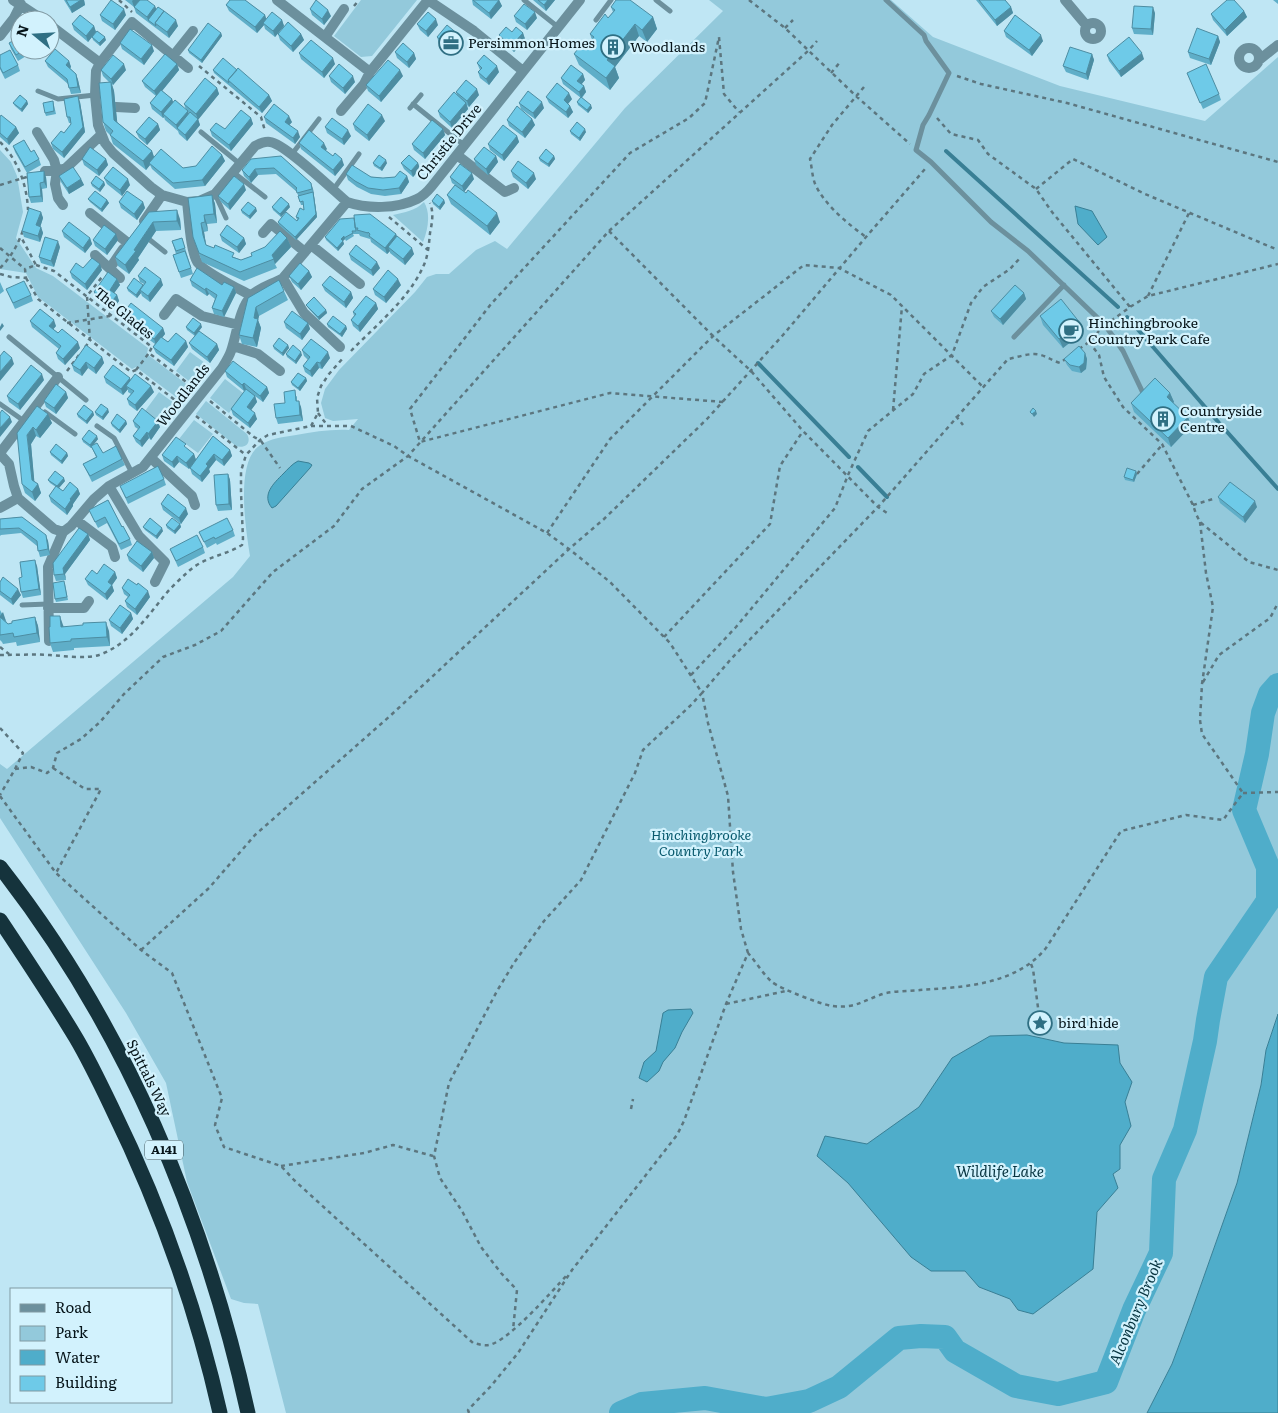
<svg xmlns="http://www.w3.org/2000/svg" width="1278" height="1413" viewBox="0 0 1278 1413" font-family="Literata,serif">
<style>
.green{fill:#93c9db}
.water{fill:#4fadca;stroke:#397f95}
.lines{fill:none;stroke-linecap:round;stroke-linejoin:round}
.stream{stroke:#397f95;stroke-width:4}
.river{stroke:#4fadca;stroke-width:24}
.path{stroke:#5c767f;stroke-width:2.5;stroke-dasharray:4 4;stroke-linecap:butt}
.lane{stroke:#6c909d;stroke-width:5}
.street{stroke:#6c909d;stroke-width:10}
.highway{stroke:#15333c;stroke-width:15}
.wall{fill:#5faec8}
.shaded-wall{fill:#4d8da2}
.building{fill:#6ecae8;stroke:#4d8da2}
.labels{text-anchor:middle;stroke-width:4.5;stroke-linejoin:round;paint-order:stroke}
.shield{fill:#d2f2fd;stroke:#43575d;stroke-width:1}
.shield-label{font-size:12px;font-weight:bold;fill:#061419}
.poi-label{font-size:14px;fill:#061419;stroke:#d2f2fd;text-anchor:start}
.street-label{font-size:14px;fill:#061419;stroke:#d2f2fd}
.park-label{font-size:14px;font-style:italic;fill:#095a6e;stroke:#d2f2fd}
.water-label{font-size:15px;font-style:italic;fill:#073440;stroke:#d2f2fd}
</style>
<rect width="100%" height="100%" fill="#bfe6f4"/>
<path class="green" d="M 361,0 L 417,0 L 372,56 L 361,57 L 334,36 Z
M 709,0 L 891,0 L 933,37 L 1060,86 L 1205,121 L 1278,57 L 1278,1014 L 1266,1050 L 1261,1085 L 1237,1183 L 1191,1313 L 1172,1364 L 1147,1413 L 286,1413 L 258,1304 L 244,1303 L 231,1299 L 187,1182 L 166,1083 L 126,1013 L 0,818 L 0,764 L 7,769 L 233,577 L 250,556 C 246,530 235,463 259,446 C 270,438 284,437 296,435 C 314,432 331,429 349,430 L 358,419 L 333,421 L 325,418 L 321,403 L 325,389 L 339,370 L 415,292 L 427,277 L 436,274 L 449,274 L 476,250 L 495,241 L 507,249 L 625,108 L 723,11 Z
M 0,150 L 11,162 L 17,176 L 23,212 L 16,238 L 36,268 L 53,276 L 148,348 L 147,354 L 194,390 L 184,403 L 136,367 L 132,369 L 38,297 L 26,273 L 0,269 Z
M 424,202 C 431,213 428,230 423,242 L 393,215 C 405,212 415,211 424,202 Z
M 190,352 L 209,366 L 194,385 L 176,371 Z
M 225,379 L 243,393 L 229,413 L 210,398 Z
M 159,392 L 178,406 L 163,425 L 145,411 Z
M 206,401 L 247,434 C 252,443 245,449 236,446 L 196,414 Z
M 194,420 L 213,434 L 198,453 L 179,439 Z"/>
<path class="water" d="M 1075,206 L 1092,211 L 1107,237 L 1098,245 L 1078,224 Z
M 298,461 L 309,463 L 312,465 L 310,468 L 276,506 L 272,508 C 261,495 274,483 283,474 C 288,469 292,464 298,461 Z
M 691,1009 L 693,1013 L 682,1032 L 675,1048 L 663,1062 L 659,1071 L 647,1082 L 639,1078 L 644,1062 L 656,1051 L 663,1013 L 668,1010 Z
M 1278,1014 L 1278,1413 L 1147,1413 L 1172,1364 L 1191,1313 L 1237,1183 L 1261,1085 L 1266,1050 Z
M 1027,1035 L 1064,1043 L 1118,1045 L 1120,1063 L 1132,1082 L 1125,1102 L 1131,1126 L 1120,1145 L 1120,1169 L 1113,1174 L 1118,1188 L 1097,1212 L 1093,1269 L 1033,1314 L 1018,1310 L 1010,1299 L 979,1287 L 965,1271 L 931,1271 L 911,1257 L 848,1183 L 817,1156 L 825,1136 L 867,1144 L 919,1107 L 952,1058 L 990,1036 Z"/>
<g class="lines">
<path class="stream" d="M 946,151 L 1118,307
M 1127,317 L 1212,415 L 1278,489
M 758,363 L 849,457
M 858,467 L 887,497"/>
<path class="river" d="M 621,1413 L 642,1404 L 705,1398 L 766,1409 L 809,1401 L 839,1387 L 899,1338 L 921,1336 L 945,1337 L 955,1351 L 1016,1386 L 1058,1394 L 1106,1382 L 1134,1310 L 1161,1253 L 1164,1179 L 1185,1130 L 1205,1041 L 1208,1020 L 1216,977 L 1268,901 L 1268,867 L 1244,810 L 1257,754 L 1263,713 L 1270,694 L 1278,685"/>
<path class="path" d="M 119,0 L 132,12
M 749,0 L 785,28 L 856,96 L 910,144
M 354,6 L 359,0
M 785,28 L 793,20
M 199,66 L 261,117 L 265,131
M 831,73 L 841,61
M 957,76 L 981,84 L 1067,103 L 1278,162
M 864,87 L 832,125 L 810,159 C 812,167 812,178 816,186 C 826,206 848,224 866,237
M 937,118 L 951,134 L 978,140 L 988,154 L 1036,189 L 1052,212 L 1130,307
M 0,142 C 18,160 27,185 28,210
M 0,185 L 30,176
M 1036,189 L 1073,159 L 1145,194 L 1278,250
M 389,217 L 428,250
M 609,231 L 713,336 L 751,371 L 803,431 L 878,507 L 887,513
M 0,248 L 25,269
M 36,265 L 54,271 L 152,347 L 149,353 L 194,388
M 0,268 C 11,257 18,245 23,230
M 0,274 L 11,277 L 26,278 L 25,269 L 36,265 L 21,237
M 26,278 L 38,299 L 131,372 L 136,370 L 180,404
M 1148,296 L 1189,213
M 1111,321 L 1130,307 L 1148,296 L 1278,264
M 67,323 L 110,316
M 1089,342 L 1099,355 L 1104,377 L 1123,407 L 1162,444 L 1193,505 L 1196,514 L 1200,522 L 1249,562 L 1278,570
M 85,347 L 90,341 L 87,296 L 102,277
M 1079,349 L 1089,342 L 1099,331
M 351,351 C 375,326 408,300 423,267 C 428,257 429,244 430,233 C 432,223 434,213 430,203
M 136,370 L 149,353
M 67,371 L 79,355
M 210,401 L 254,437 L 260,440
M 723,402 L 610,393 L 420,442 L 410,409 L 491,304 L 630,153 L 689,118 L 705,103 L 719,37 L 724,94 L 739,112
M 893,410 L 902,306
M 318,413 L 327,425
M 196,416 L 246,455
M 956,416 L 963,425
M 311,426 L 351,426 L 394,446 L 408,456 L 547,533 L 569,549 L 610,582 L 670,643 L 702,693 L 690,706 L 643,750 L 635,773 L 581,880 L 544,921 L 514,963 L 497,991 L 449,1083 L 434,1156 L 440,1178 L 462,1211 L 481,1247 L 501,1273 L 517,1290 L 513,1330
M 261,441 L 280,468
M 1137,474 L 1162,445
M 1193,505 L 1213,499
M 1200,522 L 1206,573 L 1213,607 L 1202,684 L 1200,720 L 1202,734 L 1243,793
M 547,533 L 610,439 L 713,336 L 804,265 L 839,268 L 891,295 L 983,387
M 664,637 L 770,524 L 780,466 L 803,431
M 0,647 L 9,654
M 0,655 C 16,655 33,654 50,655 C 63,656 87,659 99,655 C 127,645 143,622 161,600 C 169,589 180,579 190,570 C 205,557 226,555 242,545 L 243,539 L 241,492 L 241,471 L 246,455 L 260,440 L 268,435 L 311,426 L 318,413 L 317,398 L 321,386 L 329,374 L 343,358
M 691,675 L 736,627 L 835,508 L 848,475 L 868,431 L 913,394 L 924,374 L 952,355 L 971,303 L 983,287 L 1010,269 L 1021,257
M 1203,682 L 1219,655 L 1270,618 L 1278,603
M 0,728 L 23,753 L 15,769 L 0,795
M 53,768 L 85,789 L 101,789 L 56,873
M 15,769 L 31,767 L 47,773 L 53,768 L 57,753 L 81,739 L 100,722 L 124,694 L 163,657 L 195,645 L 221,631 L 273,572 L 334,526 L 362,489 L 408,456 L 609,231 L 808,51 L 817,41
M 1243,793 L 1278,792
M 0,796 L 56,873 L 141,950 L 172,973 L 222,1098 L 215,1125 L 224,1147 L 281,1166 L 294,1180 L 473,1343 C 478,1344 484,1346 489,1345 C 509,1341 552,1291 567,1275
M 141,950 L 209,888 L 255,835 L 390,716 L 569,549 L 604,519 L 707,419 L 783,335 L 866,237 L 925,169
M 748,953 L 741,929 L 733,872 L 728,796 L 708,723 L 702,693 L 731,659 L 878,507 L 1008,359 C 1019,357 1031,352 1041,355 C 1048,357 1053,361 1060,363 L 1067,358
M 1031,964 L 1033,969 L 1040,1023
M 726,1004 L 786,991
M 631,1109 L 633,1099
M 281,1166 L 364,1153 L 393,1145 L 433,1156
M 469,1413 L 468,1410 L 491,1386 L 518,1353 L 572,1270 L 677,1135 L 684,1121 L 726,1004 L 748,953 C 756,962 763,974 772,982 C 781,989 820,1004 832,1006 C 857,1009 865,999 886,993 C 897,991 910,991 920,990 C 964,987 1016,985 1046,948 L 1121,831 L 1186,815 L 1223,820 L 1243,793"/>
<path class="lane" d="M 524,0 L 558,27
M 656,0 L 670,11
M 886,0 L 924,35 L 926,41 L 949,73 L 929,115 L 923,125 L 916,150 L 931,162 L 991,222 L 1028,251 L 1105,325 L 1123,351 L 1143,393
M 596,20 L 611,0
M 38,91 L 58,99 L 95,95
M 413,104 L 464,145
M 410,108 L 421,95
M 201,132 L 240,164
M 292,154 L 319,119
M 233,172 L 265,197
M 333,190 L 359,154
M 215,194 L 226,218
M 150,240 L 165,252
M 9,337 L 86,400
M 1014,337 L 1064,285
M 0,404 L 24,421
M 45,412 L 75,434
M 97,426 L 114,438 L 132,473
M 22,605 L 48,604"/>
<path class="street" d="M 13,0 L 43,20
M 277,0 L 370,72 L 428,0
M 428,0 L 474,31 L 523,71
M 1065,0 L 1086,25
M1085 31a8 8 0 1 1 16 0a8 8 0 1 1-16 0Z
M 50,25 L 100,63 L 96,71 L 95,95 L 98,125 L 105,143 L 113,153 L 151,187 L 162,195 L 187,202 L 199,201 L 215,194 L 255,146 C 259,144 264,141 270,142 C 284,143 333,190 347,202 C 367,209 397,209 417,199 C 423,196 428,191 432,186 L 580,0
M 0,36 L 14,18 L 21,4
M 325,37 L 344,9
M1239 58a10 10 0 1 1 20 0a10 10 0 1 1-20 0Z
M 173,56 L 193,31
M 1259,60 L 1278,45
M 100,63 L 132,22 L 188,68
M 116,107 L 135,108
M 341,111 L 364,84 L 370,72
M 37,132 L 54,160 L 57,171 L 55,184 L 58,198 L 63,205
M 457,155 L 505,192 L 514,188
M 45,171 L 57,171 L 66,168 L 101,135
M 187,202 C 189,216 190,252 198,263 C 206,273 239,289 252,296
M 90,213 L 128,243
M 144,221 L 162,195
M 263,233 L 271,224 L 305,252
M 311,245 L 360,284
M 95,255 L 120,278
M 110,268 L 123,249
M 283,278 L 304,313 L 340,347
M 164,315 L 176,299 L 202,316 L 239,325
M 233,346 L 258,354 L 280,371
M 0,453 L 58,377
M 0,454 L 9,464 L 14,486 L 18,498 L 54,529 L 63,532
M 151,458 L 192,496 L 195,505
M 109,486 L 139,536 L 165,562 L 155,582
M 0,508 L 18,498
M 76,520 L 112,547 L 115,557
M 63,532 L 71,526 L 94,499 L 109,486 L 143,467 L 222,368 C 225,363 229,357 231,351 C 237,334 239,308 252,295 C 260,287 273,284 283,278 L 347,202
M 48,608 L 84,608 L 89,601
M 49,641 L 48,567 L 63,532"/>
<path class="highway" d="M 0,867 C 124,1025 205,1217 248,1413
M 0,920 C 26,959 52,998 76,1038 C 89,1060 100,1083 111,1106 C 159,1204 196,1306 220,1413"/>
</g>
<path class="wall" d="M 64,0 L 84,0 L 85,5 L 72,13 Z
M 125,0 L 140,0 L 134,7 Z
M 229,0 L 245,0 L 265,15 L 266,20 L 282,20 L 284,26 L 275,37 L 265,29 L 264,25 L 257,33 L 229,11 L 226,5 L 230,1 Z
M 472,0 L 499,0 L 502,6 L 491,19 L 473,5 Z
M 533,0 L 555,0 L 546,11 Z
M 976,0 L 1005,0 L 1011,7 L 1013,13 L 997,26 Z
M 1273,0 L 1278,0 L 1278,4 Z
M 134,7 L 156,9 L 178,26 L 169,38 L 136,13 Z
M 611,7 L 653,17 L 657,29 L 647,42 L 639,36 L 615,67 L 619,78 L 610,90 L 579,65 L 574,54 L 588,45 L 592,40 L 590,34 L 608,18 L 613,12 Z
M 310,9 L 331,16 L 324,25 L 312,15 Z
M 1244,11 L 1247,17 L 1227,36 L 1213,20 L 1211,14 Z
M 1155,13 L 1153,35 L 1134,34 L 1132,28 Z
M 100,15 L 126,15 L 115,30 L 102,21 Z
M 514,16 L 537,18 L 527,30 L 516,22 Z
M 72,24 L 94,26 L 96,32 L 88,42 L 74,30 Z
M 417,24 L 438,25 L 428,37 L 420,30 Z
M 1004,31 L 1043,41 L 1032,56 L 1006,37 Z
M 512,32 L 523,33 L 525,39 L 514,52 L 501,41 L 499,35 Z
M 221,33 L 222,36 L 202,63 L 189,53 L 188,50 Z
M 278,34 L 301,34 L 304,40 L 293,52 L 280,40 Z
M 1218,36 L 1220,42 L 1211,65 L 1190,58 L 1188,52 Z
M 92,37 L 106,40 L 100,46 L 93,40 Z
M 437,37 L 461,41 L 451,53 L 439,43 Z
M 9,43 L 20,50 L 36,50 L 18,61 L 11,49 Z
M 120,43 L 154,51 L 144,65 L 122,49 Z
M 395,52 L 414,53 L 416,59 L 409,68 L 397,58 Z
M 299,53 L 335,64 L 324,78 L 301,59 Z
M 1092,54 L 1094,60 L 1088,80 L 1066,72 L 1063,66 Z
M 0,55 L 18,65 L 20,71 L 5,79 L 0,69 Z
M 1107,55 L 1144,59 L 1121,77 L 1109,61 Z
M 45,61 L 69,61 L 71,67 L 70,68 L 76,74 L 78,80 L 81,93 L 71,94 L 68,84 L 48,67 Z
M 477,63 L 499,72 L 489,85 L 480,78 L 478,72 L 480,70 Z
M 177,64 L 179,70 L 162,91 L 172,99 L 173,102 L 188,111 L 189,114 L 190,113 L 186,110 L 184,104 L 217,88 L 219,94 L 198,119 L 200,125 L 187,141 L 179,134 L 178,131 L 165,120 L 164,117 L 163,118 L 152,109 L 150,103 L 156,96 L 145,87 L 142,81 Z
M 101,70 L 126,70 L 113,85 L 112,84 L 114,91 L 117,122 L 152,151 L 154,157 L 183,168 L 196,166 L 222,155 L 225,161 L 205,186 L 175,189 L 152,169 L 150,165 L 146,170 L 113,144 L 110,135 L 106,131 L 103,122 L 109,82 L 103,76 Z
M 213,70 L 237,70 L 269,95 L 272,101 L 262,113 L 214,73 Z
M 1187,73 L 1219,94 L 1221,100 L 1203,109 Z
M 583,74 L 585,80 L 581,85 L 584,86 L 586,92 L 582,98 L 592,108 L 588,113 L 578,105 L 577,102 L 581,98 L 563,84 L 561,78 Z
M 329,76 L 355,82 L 345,94 L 331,82 Z
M 403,76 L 381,102 L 368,91 L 366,85 Z
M 456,92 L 479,95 L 469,107 L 467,105 L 468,109 L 452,128 L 440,117 L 438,111 L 457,95 Z
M 546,97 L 572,99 L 568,104 L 570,106 L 573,112 L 568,118 L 549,103 Z
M 27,101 L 28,104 L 22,112 L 15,106 L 13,103 Z
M 53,101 L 56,114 L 46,116 L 45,113 Z
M 80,102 L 85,132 L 64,158 L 53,149 L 51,143 L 64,133 L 71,124 L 71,123 L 69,123 L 67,117 Z
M 519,103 L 544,108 L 535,119 L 521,109 Z
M 0,117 L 16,127 L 19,133 L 9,145 L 0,137 Z
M 264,117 L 292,122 L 289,125 L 300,137 L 295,144 L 266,123 Z
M 251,118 L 253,124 L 231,151 L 212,136 L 210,130 L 225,129 Z
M 532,119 L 535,125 L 525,138 L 509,126 L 507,120 Z
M 385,121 L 369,141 L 355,130 L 353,124 Z
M 158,124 L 160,130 L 147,145 L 139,138 L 136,132 Z
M 325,127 L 351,136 L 344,145 L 327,133 Z
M 443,129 L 445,135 L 425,159 L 414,150 L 412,144 Z
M 570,131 L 586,132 L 580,141 L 571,134 Z
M 517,136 L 519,142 L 504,161 L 490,150 L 488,144 Z
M 299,143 L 327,149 L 325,150 L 344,165 L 335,176 L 301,149 Z
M 13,146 L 31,152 L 39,159 L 41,165 L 27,173 L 46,177 L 47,188 L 42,189 L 43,202 L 31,203 L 29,197 L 27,173 L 15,152 Z
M 281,156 L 313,189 L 317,217 L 296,240 L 279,225 L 278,222 L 297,221 L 297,220 L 296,217 L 304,210 L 303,205 L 301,205 L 297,192 L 276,174 L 258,175 L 251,183 L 244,176 L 242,170 Z
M 496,156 L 498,162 L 488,175 L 476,165 L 474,159 Z
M 554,156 L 555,159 L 549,167 L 540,161 L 539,158 Z
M 82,159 L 106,159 L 108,165 L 99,176 L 84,165 Z
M 373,163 L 387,163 L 382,171 L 374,166 Z
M 401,163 L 418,163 L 420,169 L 413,177 L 404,169 Z
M 511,171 L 536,179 L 528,189 L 513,177 Z
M 346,174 L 383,178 L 407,176 L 409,182 L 401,194 L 385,196 L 371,194 L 357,187 L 348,180 Z
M 59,176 L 81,179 L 84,185 L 69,194 L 61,182 Z
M 450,177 L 474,179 L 464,192 L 500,222 L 490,235 L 451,204 L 447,195 L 455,185 L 452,183 Z
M 104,178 L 130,185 L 122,196 L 107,184 Z
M 104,182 L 105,185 L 100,192 L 92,186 L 91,183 Z
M 246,190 L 230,210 L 221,202 L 218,196 Z
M 212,195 L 215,204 L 217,223 L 207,224 L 208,231 L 204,232 L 206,245 L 241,260 L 252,256 L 287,238 L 291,247 L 275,264 L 277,268 L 244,281 L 202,262 L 193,237 Z
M 88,199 L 107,200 L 109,203 L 102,212 L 90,202 Z
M 444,200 L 445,203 L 440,210 L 433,204 L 432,201 Z
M 119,202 L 143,202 L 145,208 L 137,220 L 121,208 Z
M 272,207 L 290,207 L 281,217 L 273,210 Z
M 241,210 L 257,211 L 250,219 L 242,213 Z
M 41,212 L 43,218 L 40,227 L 41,227 L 43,233 L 40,242 L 24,237 L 22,231 Z
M 149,212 L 180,219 L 181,230 L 156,231 L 138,258 L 139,260 L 129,274 L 118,266 L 115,257 Z
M 340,219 L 396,234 L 397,236 L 414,254 L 405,265 L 390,253 L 390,251 L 387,254 L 371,242 L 370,238 L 370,239 L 360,236 L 359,234 L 353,234 L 354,236 L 346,241 L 345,239 L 343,241 L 344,244 L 338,251 L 326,240 L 325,237 Z
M 62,231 L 90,238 L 92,244 L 85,253 L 64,237 Z
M 220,235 L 244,238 L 246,244 L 239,253 L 222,241 Z
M 182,238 L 193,274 L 222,285 L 234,287 L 236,293 L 224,317 L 214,314 L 212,308 L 215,299 L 209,294 L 207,296 L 192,286 L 190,280 L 193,274 L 181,278 L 173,255 L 176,254 L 172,241 Z
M 93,240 L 118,240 L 107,255 L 95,246 Z
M 60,247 L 54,267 L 41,263 L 39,257 Z
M 349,254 L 380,268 L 373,276 L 351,260 Z
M 83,268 L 102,270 L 87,290 L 72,278 L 70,272 Z
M 309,271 L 312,277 L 301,290 L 292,282 L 289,276 Z
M 138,276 L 163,285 L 150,302 L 142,296 L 141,293 L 137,298 L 128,291 L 127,288 L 143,285 L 144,284 L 140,282 Z
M 117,279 L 120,285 L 114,293 L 117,295 L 119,301 L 112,310 L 96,298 L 94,292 Z
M 0,282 L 4,291 L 0,294 Z
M 322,285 L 351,292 L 353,298 L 346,308 L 325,291 Z
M 401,285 L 386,303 L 375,295 L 373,289 Z
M 6,289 L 31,295 L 33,301 L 15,309 Z
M 284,291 L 288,300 L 259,316 L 258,320 L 261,328 L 257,347 L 242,344 L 239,335 L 248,298 Z
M 1024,293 L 1026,299 L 1003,325 L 994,317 L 991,311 Z
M 376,303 L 378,309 L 360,332 L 353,326 L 351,320 L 354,316 L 353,312 Z
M 306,305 L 326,310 L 327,313 L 319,320 L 308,308 Z
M 122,315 L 163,328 L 165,334 L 162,338 L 168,342 L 186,341 L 188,347 L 174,366 L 156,353 L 153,347 L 155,344 L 124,321 Z
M 1040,316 L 1083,332 L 1063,348 L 1043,325 Z
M 30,321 L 56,326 L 53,329 L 80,348 L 65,365 L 58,359 L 56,353 L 59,349 L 32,327 Z
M 284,322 L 308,323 L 310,329 L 302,340 L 286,328 Z
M 327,324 L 346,326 L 347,329 L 342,337 L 328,327 Z
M 186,327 L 202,327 L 195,336 L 187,330 Z
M 189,343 L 217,344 L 219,350 L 210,363 L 192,349 Z
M 288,345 L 289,348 L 283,356 L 274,349 L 273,346 Z
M 302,350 L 330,358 L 322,369 L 319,368 L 312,377 L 305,372 L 303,366 L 308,360 L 304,356 Z
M 1085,353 L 1087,359 L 1086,369 L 1081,373 L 1072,371 L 1067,365 L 1064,359 Z
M 286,354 L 302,355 L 296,364 L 287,357 Z
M 77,356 L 102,357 L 104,363 L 96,374 L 88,368 L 82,376 L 74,371 L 72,365 L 78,357 Z
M 225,371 L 267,387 L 269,393 L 263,402 L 255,396 L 257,402 L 251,410 L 257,419 L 250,428 L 233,415 L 231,409 L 246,389 L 244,391 L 227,377 Z
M 104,377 L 130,380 L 154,392 L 137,411 L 129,405 L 127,399 L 131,394 L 128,392 L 128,389 L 123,395 L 106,383 Z
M 306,378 L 307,381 L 300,391 L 292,385 L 291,382 Z
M 44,380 L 20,410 L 9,402 L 7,396 Z
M 66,392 L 68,398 L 56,414 L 46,407 L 44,401 Z
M 1170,393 L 1174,402 L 1173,403 L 1188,417 L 1191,426 L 1171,447 L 1134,412 L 1131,403 Z
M 297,396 L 297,401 L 301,407 L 303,421 L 278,424 L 276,418 L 285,403 Z
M 37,406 L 52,423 L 40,438 L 36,436 L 31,444 L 34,481 L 38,484 L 41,493 L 35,501 L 25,493 L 22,484 Z
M 93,412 L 94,415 L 87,424 L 78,417 L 77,414 Z
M 95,412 L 109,412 L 103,420 L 96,415 Z
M 126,421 L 127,424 L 120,433 L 112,426 L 111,423 Z
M 133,421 L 160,427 L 151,440 L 149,438 L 142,447 L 136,442 L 133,436 L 138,429 L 135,427 Z
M 213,436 L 230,450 L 232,456 L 224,466 L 216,460 L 209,469 L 210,472 L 202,482 L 192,474 L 190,468 Z
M 82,439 L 98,439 L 94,444 L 103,453 L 122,459 L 125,465 L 92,482 L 83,464 L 96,457 L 92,448 L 91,448 L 83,442 Z
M 187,449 L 194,454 L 196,460 L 189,469 L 179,462 L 174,468 L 164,461 L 162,455 Z
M 50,452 L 67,453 L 68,456 L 62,464 L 51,455 Z
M 228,474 L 230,480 L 232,510 L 218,511 L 216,505 Z
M 1137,474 L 1134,482 L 1125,480 L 1124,477 Z
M 164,479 L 166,485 L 128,504 L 120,486 Z
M 48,480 L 65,481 L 59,488 L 63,491 L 78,489 L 80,494 L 73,504 L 73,506 L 67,515 L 51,502 L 49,496 L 56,487 L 50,483 Z
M 1218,497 L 1257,507 L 1245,523 L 1220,503 Z
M 108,500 L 122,527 L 130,539 L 132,545 L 121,550 L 107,523 L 98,528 L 89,510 Z
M 161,504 L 188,514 L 181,524 L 163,510 Z
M 22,517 L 48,541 L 50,555 L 40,557 L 37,546 L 21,533 L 1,535 L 0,536 L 0,519 Z
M 180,524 L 181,527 L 175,534 L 167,528 L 166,525 Z
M 143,527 L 163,531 L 157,539 L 145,530 Z
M 233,530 L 235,536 L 217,545 L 216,543 L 207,548 L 199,532 Z
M 88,534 L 90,540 L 65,574 L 66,580 L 56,581 L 54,575 Z
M 203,547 L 205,553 L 178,567 L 170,549 Z
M 152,552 L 154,558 L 143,572 L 129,561 L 127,555 Z
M 37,566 L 41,595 L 23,598 L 21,592 Z
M 115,572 L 117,578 L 112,585 L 114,591 L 107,600 L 88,585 L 85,579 L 97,574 Z
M 0,582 L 21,595 L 13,605 L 0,595 Z
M 65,584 L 68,600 L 56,602 L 55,599 Z
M 122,588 L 150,597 L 137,615 L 127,607 L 125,601 L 128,597 L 124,594 Z
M 0,610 L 6,621 L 8,624 L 35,617 L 38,626 L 40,642 L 17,646 L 16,642 L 3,644 L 2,642 L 0,640 Z
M 131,613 L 133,619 L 122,634 L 111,626 L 109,620 Z
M 63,625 L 64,627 L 109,631 L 110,646 L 74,648 L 74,650 L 53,652 L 50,643 Z"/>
<path class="shaded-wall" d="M 81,0 L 84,0 L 85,5 L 72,13 L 70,7 Z
M 133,0 L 140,0 L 134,7 L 132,1 Z
M 499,0 L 502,6 L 491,19 L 489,13 Z
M 548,0 L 555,0 L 546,11 L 544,5 Z
M 155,6 L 158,12 L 148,20 L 147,17 Z
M 1011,7 L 1013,13 L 997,26 L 995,20 Z
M 1153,7 L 1155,13 L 1153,35 L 1151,29 Z
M 124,9 L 126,15 L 115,30 L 113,24 Z
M 328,10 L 331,16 L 324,25 L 322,19 Z
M 1244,11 L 1247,17 L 1227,36 L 1225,30 Z
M 535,12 L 537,18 L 527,30 L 525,24 Z
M 265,15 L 267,21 L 263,23 L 264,25 L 257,33 L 255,27 Z
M 653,17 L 657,29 L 647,42 L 642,30 Z
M 436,19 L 438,25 L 428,37 L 426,31 Z
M 176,20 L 178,26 L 169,38 L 167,32 Z
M 282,20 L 284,26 L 275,37 L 273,31 Z
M 635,24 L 639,36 L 615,67 L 619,78 L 610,90 L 606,78 L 607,60 Z
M 94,26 L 96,32 L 88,42 L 86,36 Z
M 221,33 L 222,36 L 202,63 L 201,60 Z
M 523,33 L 525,39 L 514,52 L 511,46 Z
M 301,34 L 304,40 L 293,52 L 291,46 Z
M 459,35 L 461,41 L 451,53 L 449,47 Z
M 1041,35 L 1043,41 L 1032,56 L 1029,50 Z
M 1218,36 L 1220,42 L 1211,65 L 1209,59 Z
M 105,37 L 106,40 L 100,46 L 99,43 Z
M 152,45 L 154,51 L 144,65 L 141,59 Z
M 414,53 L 416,59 L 409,68 L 407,62 Z
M 1142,53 L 1144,59 L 1121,77 L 1119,71 Z
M 1092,54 L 1094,60 L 1088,80 L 1086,74 Z
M 333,58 L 335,64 L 324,78 L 322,72 Z
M 69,61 L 71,67 L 68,71 L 66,65 Z
M 124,64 L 126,70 L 113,85 L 111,79 Z
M 177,64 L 179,70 L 157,97 L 154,91 Z
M 497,66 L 499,72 L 489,85 L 486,79 Z
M 400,70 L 403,76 L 381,102 L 379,96 Z
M 76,74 L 78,80 L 81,93 L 78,87 Z
M 583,74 L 585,80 L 579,87 L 577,81 Z
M 353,76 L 355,82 L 345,94 L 343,88 Z
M 111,82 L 114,91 L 118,129 L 114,120 Z
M 584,86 L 586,92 L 581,98 L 579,92 Z
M 217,88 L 219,94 L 198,120 L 196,114 Z
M 477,89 L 479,95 L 469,107 L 467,101 Z
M 569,93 L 572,99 L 566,106 L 564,100 Z
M 269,95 L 272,101 L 262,113 L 259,107 Z
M 78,96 L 80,102 L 85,132 L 64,158 L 62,152 L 83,127 Z
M 172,99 L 174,105 L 163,114 L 164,117 L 163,118 L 161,112 Z
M 27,101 L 28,104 L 22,112 L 21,109 Z
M 542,102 L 544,108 L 535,119 L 533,113 Z
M 466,103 L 468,109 L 452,128 L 450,122 Z
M 591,105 L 592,108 L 588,113 L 587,110 Z
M 570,106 L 573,112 L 568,118 L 566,112 Z
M 188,111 L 190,117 L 177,128 L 176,125 Z
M 382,115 L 385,121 L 369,141 L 367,135 Z
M 289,116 L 292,122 L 287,128 L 285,122 Z
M 251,118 L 253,124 L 231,151 L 229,145 Z
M 198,119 L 200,125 L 187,141 L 185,135 Z
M 532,119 L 535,125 L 525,138 L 522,132 Z
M 158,124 L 160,130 L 147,145 L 145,139 Z
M 16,127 L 19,133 L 9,145 L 7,139 Z
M 443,129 L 445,135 L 425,159 L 423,153 Z
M 585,129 L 586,132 L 580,141 L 579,138 Z
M 348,130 L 351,136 L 344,145 L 342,139 Z
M 298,131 L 300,137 L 295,144 L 293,138 Z
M 517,136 L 519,142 L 504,161 L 502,155 Z
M 324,143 L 327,149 L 323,153 L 321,147 Z
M 152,151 L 155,160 L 149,163 L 150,165 L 146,170 L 143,161 Z
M 222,155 L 225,161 L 205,186 L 202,180 Z
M 496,156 L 498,162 L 488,175 L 486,169 Z
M 554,156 L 555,159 L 549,167 L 548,164 Z
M 106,159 L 108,165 L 99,176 L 97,170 Z
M 342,159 L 344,165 L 335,176 L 333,170 Z
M 386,160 L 387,163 L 382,171 L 380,168 Z
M 418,163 L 420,169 L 413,177 L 411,171 Z
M 255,169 L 258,175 L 251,183 L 249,177 Z
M 44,171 L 46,177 L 47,188 L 44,182 Z
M 472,173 L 474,179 L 464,192 L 462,186 Z
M 534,173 L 536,179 L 528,189 L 526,183 Z
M 407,176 L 409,182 L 401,194 L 399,188 Z
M 81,179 L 84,185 L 69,194 L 67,188 Z
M 128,179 L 130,185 L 122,196 L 120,190 Z
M 104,182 L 105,185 L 100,192 L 99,189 Z
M 40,183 L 42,189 L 43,202 L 41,196 Z
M 311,183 L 313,189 L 317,217 L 296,240 L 295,237 L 313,192 Z
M 244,184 L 246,190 L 230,210 L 228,204 Z
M 212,195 L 215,204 L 217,223 L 214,214 Z
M 107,200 L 109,203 L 102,212 L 101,209 Z
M 444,200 L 445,203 L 440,210 L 439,207 Z
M 143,202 L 145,208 L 137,220 L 134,214 Z
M 289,204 L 290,207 L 281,217 L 280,214 Z
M 256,208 L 257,211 L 250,219 L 249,216 Z
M 177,210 L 180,219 L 181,230 L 177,221 Z
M 41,212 L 43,218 L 39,231 L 36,225 Z
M 497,213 L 500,222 L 490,235 L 487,226 Z
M 204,215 L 207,224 L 208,231 L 205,222 Z
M 153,222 L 156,231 L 138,258 L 139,260 L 129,274 L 125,265 L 134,250 Z
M 201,223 L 204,232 L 206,244 L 203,235 Z
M 41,227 L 43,233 L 40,242 L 38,236 Z
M 116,234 L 118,240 L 107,255 L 105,249 Z
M 396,234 L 398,240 L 388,247 L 390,251 L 387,254 L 385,248 Z
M 344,236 L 345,239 L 343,241 L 344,244 L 338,251 L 337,248 L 341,239 Z
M 90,238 L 92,244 L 85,253 L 83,248 Z
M 244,238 L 246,244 L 239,253 L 237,247 Z
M 287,238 L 291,247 L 275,264 L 272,255 Z
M 58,241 L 60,247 L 54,267 L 51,261 Z
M 412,248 L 414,254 L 405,265 L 403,259 Z
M 377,262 L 380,268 L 373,276 L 371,270 Z
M 100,264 L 102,270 L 87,290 L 85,284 Z
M 309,271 L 312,277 L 301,290 L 298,284 Z
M 117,279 L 120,285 L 112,296 L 110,290 Z
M 161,279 L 163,285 L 150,302 L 148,296 Z
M 398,279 L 401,285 L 386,303 L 384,297 Z
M 234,287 L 236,293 L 224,317 L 222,311 Z
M 206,288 L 209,294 L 207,296 L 205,290 Z
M 140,290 L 141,293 L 137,298 L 136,295 Z
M 351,292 L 353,298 L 346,308 L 344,302 Z
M 1024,293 L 1026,299 L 1003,325 L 1000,319 Z
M 117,295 L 119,301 L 112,310 L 110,304 Z
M 376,303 L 378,309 L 360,332 L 358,326 Z
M 256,307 L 259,316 L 258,320 L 261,328 L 257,347 L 253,338 L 254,318 Z
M 326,310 L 327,313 L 319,320 L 318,317 Z
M 54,320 L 56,326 L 51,332 L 49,326 Z
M 2,323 L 4,326 L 0,331 L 0,327 Z
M 308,323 L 310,329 L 302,340 L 300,334 Z
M 1080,323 L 1083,332 L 1063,348 L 1059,339 Z
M 201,324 L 202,327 L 195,336 L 194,333 Z
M 346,326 L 347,329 L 342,337 L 340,334 Z
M 163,328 L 165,334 L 156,345 L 154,339 Z
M 186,341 L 188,347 L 174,366 L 171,360 Z
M 78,342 L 80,348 L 65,365 L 63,359 Z
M 217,344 L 219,350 L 210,363 L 207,357 Z
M 288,345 L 289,348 L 283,356 L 282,353 Z
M 301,352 L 302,355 L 296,364 L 295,361 Z
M 328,352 L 330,358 L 322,369 L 320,363 Z
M 1085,353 L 1087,359 L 1086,369 L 1081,373 L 1079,367 Z
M 102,357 L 104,363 L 96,374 L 94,368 Z
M 12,358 L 14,364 L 0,381 L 0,372 Z
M 86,362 L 88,368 L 82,376 L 80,370 Z
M 317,362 L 319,368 L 312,377 L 310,371 Z
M 42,374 L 44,380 L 20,410 L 18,404 Z
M 130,378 L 132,384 L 126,386 L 128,389 L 123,395 L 121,389 Z
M 306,378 L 307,381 L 300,391 L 298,388 Z
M 244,383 L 246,389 L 244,391 L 242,385 Z
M 151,386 L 154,392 L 137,411 L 135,405 Z
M 267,387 L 269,393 L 263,402 L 260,396 Z
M 66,392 L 68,398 L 56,414 L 54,408 Z
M 1170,393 L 1174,402 L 1170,406 L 1167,397 Z
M 255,396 L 257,402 L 249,413 L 247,407 Z
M 299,401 L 301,407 L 303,421 L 300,415 Z
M 108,409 L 109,412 L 103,420 L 102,417 Z
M 1036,411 L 1037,414 L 1034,417 L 1032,414 Z
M 93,412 L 94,415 L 87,424 L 86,421 Z
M 255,413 L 257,419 L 250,428 L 248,423 Z
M 48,414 L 52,423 L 40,438 L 36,430 Z
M 10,417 L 12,422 L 0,437 L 0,428 Z
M 1188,417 L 1191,426 L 1171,447 L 1168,438 Z
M 126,421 L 127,424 L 120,433 L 119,430 Z
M 158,421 L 160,427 L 151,440 L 148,434 Z
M 33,427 L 36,436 L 31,444 L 35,488 L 32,480 L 27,435 Z
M 147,432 L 149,438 L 142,447 L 140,441 Z
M 97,436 L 98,439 L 91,448 L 90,445 Z
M 230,450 L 232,456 L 224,466 L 222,460 Z
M 67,453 L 68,456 L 62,464 L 61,461 Z
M 194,454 L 196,460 L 189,469 L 186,463 Z
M 214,454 L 216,460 L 209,469 L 210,472 L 202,482 L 200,476 L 206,464 Z
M 177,456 L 179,462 L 174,468 L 172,462 Z
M 1136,471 L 1137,474 L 1134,482 L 1133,480 Z
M 228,474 L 230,480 L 232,510 L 229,504 Z
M 64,478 L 65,481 L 58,489 L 57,486 Z
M 38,484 L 41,493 L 35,501 L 32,492 Z
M 78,489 L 80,494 L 73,504 L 73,506 L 67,515 L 65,509 L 70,499 Z
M 1255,501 L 1257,507 L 1245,523 L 1243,517 Z
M 186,508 L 188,514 L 181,524 L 179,518 Z
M 180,524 L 181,527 L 175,534 L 174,531 Z
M 162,528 L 163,531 L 157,539 L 156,536 Z
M 88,534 L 90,540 L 65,574 L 66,580 L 64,574 L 63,568 Z
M 46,535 L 48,541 L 50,555 L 48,549 Z
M 152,552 L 154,558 L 143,572 L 141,566 Z
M 35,560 L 37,566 L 41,595 L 39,589 Z
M 115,572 L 117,578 L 110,588 L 108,582 Z
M 112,585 L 114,591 L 107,600 L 105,594 Z
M 18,589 L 21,595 L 13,605 L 11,599 Z
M 148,591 L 150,597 L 137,615 L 135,609 Z
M 3,612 L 6,621 L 0,618 L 0,616 Z
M 131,613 L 133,619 L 122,634 L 120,628 Z
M 60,616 L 63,625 L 64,636 L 61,627 Z
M 35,617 L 38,626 L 40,642 L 37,633 Z
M 106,622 L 109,631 L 110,646 L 107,637 Z"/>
<path class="building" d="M 66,0 L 81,0 L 70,7 Z
M 111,0 L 124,9 L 113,24 L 100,15 Z
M 140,0 L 147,0 L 155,6 L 147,17 L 134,7 Z
M 230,0 L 245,0 L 265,15 L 255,27 L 226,5 Z
M 316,0 L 328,10 L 322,19 L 310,9 Z
M 473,0 L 499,0 L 489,13 Z
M 538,0 L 548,0 L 544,5 Z
M 616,0 L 630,0 L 653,17 L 642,30 L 635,24 L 607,60 L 615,66 L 606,78 L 574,54 L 584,41 L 588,45 L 594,37 L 590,34 L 605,14 L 608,18 L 615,10 L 611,7 Z
M 979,0 L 1005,0 L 1011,7 L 995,20 Z
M 1227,0 L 1234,0 L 1244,11 L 1225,30 L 1211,14 Z
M 524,4 L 535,12 L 525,24 L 514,16 Z
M 1134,6 L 1153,7 L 1151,29 L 1132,28 Z
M 158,7 L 164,11 L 155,23 L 156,26 L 148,20 Z
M 164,11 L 176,20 L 167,32 L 155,23 Z
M 272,12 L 282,20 L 273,31 L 263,23 Z
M 428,12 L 436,19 L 426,31 L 417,24 Z
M 80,15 L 94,26 L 86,36 L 72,24 Z
M 1015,15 L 1041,35 L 1029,50 L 1004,31 Z
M 288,22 L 301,34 L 291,46 L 278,34 Z
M 208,23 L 221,33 L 201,60 L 188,50 Z
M 447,25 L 459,35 L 449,47 L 437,37 Z
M 506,27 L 512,32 L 516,27 L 523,33 L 511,46 L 499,35 Z
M 1197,28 L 1218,36 L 1209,59 L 1188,52 Z
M 130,29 L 152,45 L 141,59 L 120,43 Z
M 97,31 L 105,37 L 99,43 L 92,37 Z
M 20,37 L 20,50 L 24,50 L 16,55 L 9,43 Z
M 1129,37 L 1142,53 L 1119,71 L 1107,55 Z
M 311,40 L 333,58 L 322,72 L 299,53 Z
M 403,43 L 414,53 L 407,62 L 395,52 Z
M 1070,47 L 1092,54 L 1086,74 L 1063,66 Z
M 55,49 L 69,61 L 66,65 L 76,74 L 78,87 L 69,88 L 67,79 L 45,61 Z
M 10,50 L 18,65 L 3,73 L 0,67 L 0,55 Z
M 165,54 L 177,64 L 154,91 L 142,81 Z
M 113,55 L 124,64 L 111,79 L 101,70 Z
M 484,55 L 497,66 L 486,79 L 478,72 L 482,68 L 477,63 Z
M 223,58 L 237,70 L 228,80 L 229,83 L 213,70 Z
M 388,60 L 400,70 L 379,96 L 366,85 Z
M 339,64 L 353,76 L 343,88 L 329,76 Z
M 1206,64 L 1219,94 L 1200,103 L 1187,73 Z
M 571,65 L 583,74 L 577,81 L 584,86 L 579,92 L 561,78 Z
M 238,68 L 269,95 L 259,107 L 228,80 Z
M 205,78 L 217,88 L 196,114 L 184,104 Z
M 466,80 L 477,89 L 467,101 L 456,92 Z
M 111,82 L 114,120 L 152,151 L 143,161 L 110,135 L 113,131 L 103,122 L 99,83 Z
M 557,83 L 569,93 L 564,100 L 570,106 L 566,112 L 546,97 Z
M 161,90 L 172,99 L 161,112 L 150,103 Z
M 528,91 L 542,102 L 533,113 L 519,103 Z
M 454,92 L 466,103 L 450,122 L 438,111 Z
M 20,95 L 27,101 L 21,109 L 13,103 Z
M 78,96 L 83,127 L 62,152 L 51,143 L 61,131 L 64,133 L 71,124 L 70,117 L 67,117 L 64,99 Z
M 581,97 L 591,105 L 587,110 L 577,102 Z
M 175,100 L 188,111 L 176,125 L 163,114 Z
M 53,101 L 54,111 L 45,113 L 43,103 Z
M 274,104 L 289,116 L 285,122 L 298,131 L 293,138 L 264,117 Z
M 368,104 L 382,115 L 367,135 L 353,124 Z
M 517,106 L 532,119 L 522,132 L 507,120 Z
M 241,110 L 251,118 L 229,145 L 210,130 L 216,123 L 225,129 Z
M 190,112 L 198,119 L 185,135 L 177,128 Z
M 1,115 L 16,127 L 7,139 L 0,133 L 0,117 Z
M 149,117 L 158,124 L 145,139 L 136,132 Z
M 332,118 L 348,130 L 342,139 L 325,127 Z
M 432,120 L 443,129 L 423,153 L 412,144 Z
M 577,122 L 585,129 L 579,138 L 570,131 Z
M 503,125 L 517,136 L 502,155 L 488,144 Z
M 309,130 L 324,143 L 321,147 L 333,156 L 335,153 L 342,159 L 333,170 L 299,143 Z
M 24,140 L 31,152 L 34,150 L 39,159 L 25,167 L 13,146 Z
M 212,146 L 222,155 L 202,180 L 173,183 L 149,163 L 161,149 L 183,168 L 196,166 Z
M 90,147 L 106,159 L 97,170 L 82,159 Z
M 484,147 L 496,156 L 486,169 L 474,159 Z
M 546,149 L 554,156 L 548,164 L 539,158 Z
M 379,155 L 386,160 L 380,168 L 373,163 Z
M 409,155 L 418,163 L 411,171 L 401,163 Z
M 281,156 L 311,183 L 312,189 L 297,193 L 296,189 L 297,188 L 274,168 L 255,169 L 249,177 L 242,170 L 251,159 Z
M 518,161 L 534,173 L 526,183 L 511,171 Z
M 460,164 L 472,173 L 462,186 L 450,177 Z
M 352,165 L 371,177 L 383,178 L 395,177 L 400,171 L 407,176 L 399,188 L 383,190 L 368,188 L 355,181 L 346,174 Z
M 73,167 L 81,179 L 67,188 L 59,176 Z
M 113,167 L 128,179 L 120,190 L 104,178 Z
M 44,171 L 44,182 L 40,183 L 41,196 L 29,197 L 27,173 Z
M 96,176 L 104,182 L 99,189 L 91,183 Z
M 234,176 L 244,184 L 228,204 L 218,196 Z
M 455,185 L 466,193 L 468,190 L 497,213 L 487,226 L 447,195 Z
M 95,191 L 107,200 L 101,209 L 88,199 Z
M 127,191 L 143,202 L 134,214 L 119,202 Z
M 313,192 L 316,214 L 295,237 L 278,222 L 286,212 L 297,221 L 299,218 L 296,217 L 300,208 L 304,210 L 303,201 L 300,202 L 298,196 Z
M 437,194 L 444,200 L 439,207 L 432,201 Z
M 212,195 L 214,214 L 204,215 L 205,222 L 201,223 L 203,235 L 206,245 L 214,248 L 215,245 L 234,253 L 232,257 L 241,260 L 252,256 L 251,253 L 265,247 L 280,231 L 287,238 L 272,255 L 274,259 L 240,272 L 199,253 L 193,237 L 188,198 Z
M 281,197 L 289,204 L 280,214 L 272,207 Z
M 248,202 L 256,208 L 249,216 L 241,210 Z
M 29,208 L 41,212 L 36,225 L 41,227 L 38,236 L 22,231 Z
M 177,210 L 177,221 L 153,222 L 134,250 L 136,251 L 125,265 L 115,257 L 149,212 Z
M 370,214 L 396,234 L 385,248 L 369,236 L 370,234 L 368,232 L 368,233 L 357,230 L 358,228 L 355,228 L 354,215 Z
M 354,218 L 356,231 L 352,231 L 353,233 L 344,238 L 344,236 L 341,239 L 343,241 L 337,248 L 325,237 L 340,219 Z
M 69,222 L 90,238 L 83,248 L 62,231 Z
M 104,225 L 116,234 L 105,249 L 93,240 Z
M 227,225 L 244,238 L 237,247 L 220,235 Z
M 397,236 L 412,248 L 403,259 L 388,247 Z
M 45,237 L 58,241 L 51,261 L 39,257 Z
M 182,238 L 185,248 L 176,251 L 172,241 Z
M 356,245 L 377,262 L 371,270 L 349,254 Z
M 185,251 L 191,268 L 179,272 L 173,255 Z
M 92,258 L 100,264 L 85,284 L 70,272 L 76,263 L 83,268 Z
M 300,263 L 309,271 L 298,284 L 289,276 Z
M 145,267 L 161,279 L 148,296 L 140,290 L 146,282 L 138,276 Z
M 197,268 L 222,285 L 224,282 L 234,287 L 222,311 L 212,308 L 217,295 L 206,288 L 205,290 L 190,280 Z
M 388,270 L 398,279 L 384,297 L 373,289 Z
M 108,272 L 117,279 L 110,290 L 117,295 L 110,304 L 94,292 Z
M 330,276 L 351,292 L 344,302 L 322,285 Z
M 134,278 L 143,285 L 136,295 L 127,288 Z
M 279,280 L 284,291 L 256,307 L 254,318 L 258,319 L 253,338 L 239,335 L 248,298 Z
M 24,281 L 31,295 L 13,303 L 6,289 Z
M 1015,285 L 1024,293 L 1000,319 L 991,311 Z
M 366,296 L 376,303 L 358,326 L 351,320 L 356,314 L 353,312 Z
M 314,297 L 326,310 L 318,317 L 306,305 Z
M 1061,299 L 1080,323 L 1059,339 L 1040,316 Z
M 131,303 L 163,328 L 154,339 L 122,315 Z
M 40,309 L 54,320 L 49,326 L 58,333 L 62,329 L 78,342 L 63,359 L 56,353 L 61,346 L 30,321 Z
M 292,311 L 308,323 L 300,334 L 284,322 Z
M 333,316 L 346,326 L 340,334 L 327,324 Z
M 193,318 L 201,324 L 194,333 L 186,327 Z
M 199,331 L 217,344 L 207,357 L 189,343 Z
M 176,333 L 186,341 L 171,360 L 153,347 L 161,337 L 168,342 Z
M 279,338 L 288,345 L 282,353 L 273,346 Z
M 311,339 L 328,352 L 320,363 L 317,362 L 310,371 L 303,366 L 310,357 L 302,350 Z
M 86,345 L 102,357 L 94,368 L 86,362 L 80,370 L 72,365 Z
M 293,345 L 301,352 L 295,361 L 286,354 Z
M 1079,346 L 1085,353 L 1084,363 L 1079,367 L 1070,365 L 1064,359 Z
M 4,351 L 12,358 L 0,372 L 0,356 Z
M 233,361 L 267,387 L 260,396 L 244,383 L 242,385 L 225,371 Z
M 31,365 L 42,374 L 18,404 L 7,396 Z
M 113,365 L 130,378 L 121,389 L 104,377 Z
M 298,373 L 306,378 L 298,388 L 291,382 Z
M 135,374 L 151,386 L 135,405 L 127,399 L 134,391 L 126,386 Z
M 1155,378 L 1170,393 L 1167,397 L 1188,417 L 1168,438 L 1131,403 Z
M 56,384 L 66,392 L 54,408 L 44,401 Z
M 246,389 L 255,396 L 247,407 L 255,413 L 248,423 L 231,409 Z
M 295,390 L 296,401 L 299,401 L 300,415 L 276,418 L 274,404 L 285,403 L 284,392 Z
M 101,404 L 108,409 L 102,417 L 95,412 Z
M 84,405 L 93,412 L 86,421 L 77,414 Z
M 37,406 L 48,414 L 36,430 L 33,427 L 27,435 L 32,480 L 38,484 L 32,492 L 22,484 L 17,433 Z
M 142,408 L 158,421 L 148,434 L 147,432 L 140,441 L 133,436 L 140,427 L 133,421 Z
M 1033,408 L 1036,411 L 1032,414 L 1030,412 Z
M 2,410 L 10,417 L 0,428 L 0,413 Z
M 117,414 L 126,421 L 119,430 L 111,423 Z
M 89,430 L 97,436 L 90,445 L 82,439 Z
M 213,436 L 230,450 L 222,460 L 214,454 L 206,464 L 208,466 L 200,476 L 190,468 Z
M 176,437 L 186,444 L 184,446 L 194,454 L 186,463 L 177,456 L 172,462 L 162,455 Z
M 97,443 L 103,453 L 116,446 L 122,459 L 90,476 L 83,464 L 97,457 L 91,446 Z
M 56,444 L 67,453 L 61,461 L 50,452 Z
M 158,466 L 164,479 L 126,498 L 120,486 Z
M 1127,468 L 1136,471 L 1133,480 L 1124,477 Z
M 55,471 L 64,478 L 57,486 L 48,480 Z
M 228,474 L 229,504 L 216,505 L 214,475 Z
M 70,482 L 78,489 L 70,499 L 71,500 L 65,509 L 49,496 L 56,486 L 63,491 Z
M 1230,482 L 1255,501 L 1243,517 L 1218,497 Z
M 168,494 L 186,508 L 179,518 L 161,504 Z
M 108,500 L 122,527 L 123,526 L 130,539 L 119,544 L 105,517 L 95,522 L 89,510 Z
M 22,517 L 46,535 L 48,549 L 38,551 L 37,541 L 19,528 L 0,529 L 0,519 Z
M 150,518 L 162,528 L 156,536 L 143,527 Z
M 172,518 L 180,524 L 174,531 L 166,525 Z
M 227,518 L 233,530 L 215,539 L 214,537 L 204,542 L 199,532 Z
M 79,528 L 88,534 L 63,568 L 64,574 L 54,575 L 53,563 Z
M 197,535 L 203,547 L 176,561 L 170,549 Z
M 137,541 L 152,552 L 141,566 L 127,555 Z
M 35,560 L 39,589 L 21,592 L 19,578 L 22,577 L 20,562 Z
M 104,564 L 115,572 L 108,582 L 112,585 L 105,594 L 85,579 L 92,570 L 97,574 Z
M 3,577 L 18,589 L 11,599 L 0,591 L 0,582 Z
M 128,579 L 137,585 L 138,583 L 148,591 L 135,609 L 125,601 L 130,595 L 122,588 Z
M 64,581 L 67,597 L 55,599 L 53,583 Z
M 120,605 L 131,613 L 120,628 L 109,620 Z
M 50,616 L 60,616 L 61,627 L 83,625 L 83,623 L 106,622 L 107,637 L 71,639 L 71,641 L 50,643 L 49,627 L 50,627 Z
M 0,617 L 8,624 L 12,623 L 12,621 L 35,617 L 37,633 L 14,637 L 13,633 L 0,635 Z"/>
<defs>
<g id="office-ring" transform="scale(1.25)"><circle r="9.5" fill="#d2f2fd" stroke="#2f6f83" stroke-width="1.5"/><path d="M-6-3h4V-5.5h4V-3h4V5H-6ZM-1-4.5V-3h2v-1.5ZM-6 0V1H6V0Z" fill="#2f6f83"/></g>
<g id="building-ring" transform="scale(1.25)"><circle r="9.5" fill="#d2f2fd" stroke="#2f6f83" stroke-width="1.5"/><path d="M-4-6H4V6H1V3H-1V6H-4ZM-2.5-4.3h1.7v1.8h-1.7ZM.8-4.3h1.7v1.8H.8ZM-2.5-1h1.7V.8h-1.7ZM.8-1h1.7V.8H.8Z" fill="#2f6f83"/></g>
<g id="cafe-ring" transform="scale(1.25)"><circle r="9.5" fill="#d2f2fd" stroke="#2f6f83" stroke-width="1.5"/><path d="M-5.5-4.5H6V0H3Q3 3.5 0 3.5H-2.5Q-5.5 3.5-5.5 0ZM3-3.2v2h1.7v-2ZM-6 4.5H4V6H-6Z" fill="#2f6f83"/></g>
<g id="sight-ring" transform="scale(1.25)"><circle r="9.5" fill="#d2f2fd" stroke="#2f6f83" stroke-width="1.5"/><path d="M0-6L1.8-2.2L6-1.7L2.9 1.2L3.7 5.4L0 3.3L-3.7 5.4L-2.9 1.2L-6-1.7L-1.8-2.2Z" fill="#2f6f83"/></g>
</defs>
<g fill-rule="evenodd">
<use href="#office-ring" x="451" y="43"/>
<use href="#building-ring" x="613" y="47"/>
<use href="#cafe-ring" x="1071" y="331"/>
<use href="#building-ring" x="1163" y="419"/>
<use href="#sight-ring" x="1040" y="1023"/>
</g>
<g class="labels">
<rect class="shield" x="145" y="1140.5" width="38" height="19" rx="4"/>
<g class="shield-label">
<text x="164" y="1154">A141</text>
</g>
<g class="poi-label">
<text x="468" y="48">Persimmon Homes</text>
<text x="630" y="52">Woodlands</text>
<text x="1088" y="328">Hinchingbrooke<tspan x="1088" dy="16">Country Park Cafe</tspan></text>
<text x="1180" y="416">Countryside<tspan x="1180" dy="16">Centre</tspan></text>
<text x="1058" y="1028">bird hide</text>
</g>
<g class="street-label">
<text transform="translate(449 142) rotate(-51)" y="5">Christie Drive</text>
<text transform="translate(124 313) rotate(39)" y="5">The Glades</text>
<text transform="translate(183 395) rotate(-52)" y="5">Woodlands</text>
<text transform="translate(149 1078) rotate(64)" y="5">Spittals Way</text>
</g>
<g class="park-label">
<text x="701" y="840">Hinchingbrooke<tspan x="701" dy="16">Country Park</tspan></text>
</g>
<g class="water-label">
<text x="1000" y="1177">Wildlife Lake</text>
<text transform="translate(1136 1312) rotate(-67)" y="5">Alconbury Brook</text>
</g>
</g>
<rect x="10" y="1288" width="162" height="115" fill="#d2f2fd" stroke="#8099a2"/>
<rect x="20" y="1304" width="25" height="8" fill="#6c909d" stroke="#8099a2"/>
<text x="55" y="1313" font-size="15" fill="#061419">Road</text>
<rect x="20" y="1326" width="25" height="15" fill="#93c9db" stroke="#8099a2"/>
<text x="55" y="1338" font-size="15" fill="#061419">Park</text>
<rect x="20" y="1350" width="25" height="15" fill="#4fadca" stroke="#8099a2"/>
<text x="55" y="1363" font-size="15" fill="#061419">Water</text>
<rect x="20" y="1376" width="25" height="15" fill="#6ecae8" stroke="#8099a2"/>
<text x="55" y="1388" font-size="15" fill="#061419">Building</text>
<g transform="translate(35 35) rotate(288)"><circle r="24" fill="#d2f2fd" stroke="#8099a2"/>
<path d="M0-4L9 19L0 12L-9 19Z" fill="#2f6f83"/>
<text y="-8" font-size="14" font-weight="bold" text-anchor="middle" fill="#061419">N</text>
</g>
</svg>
